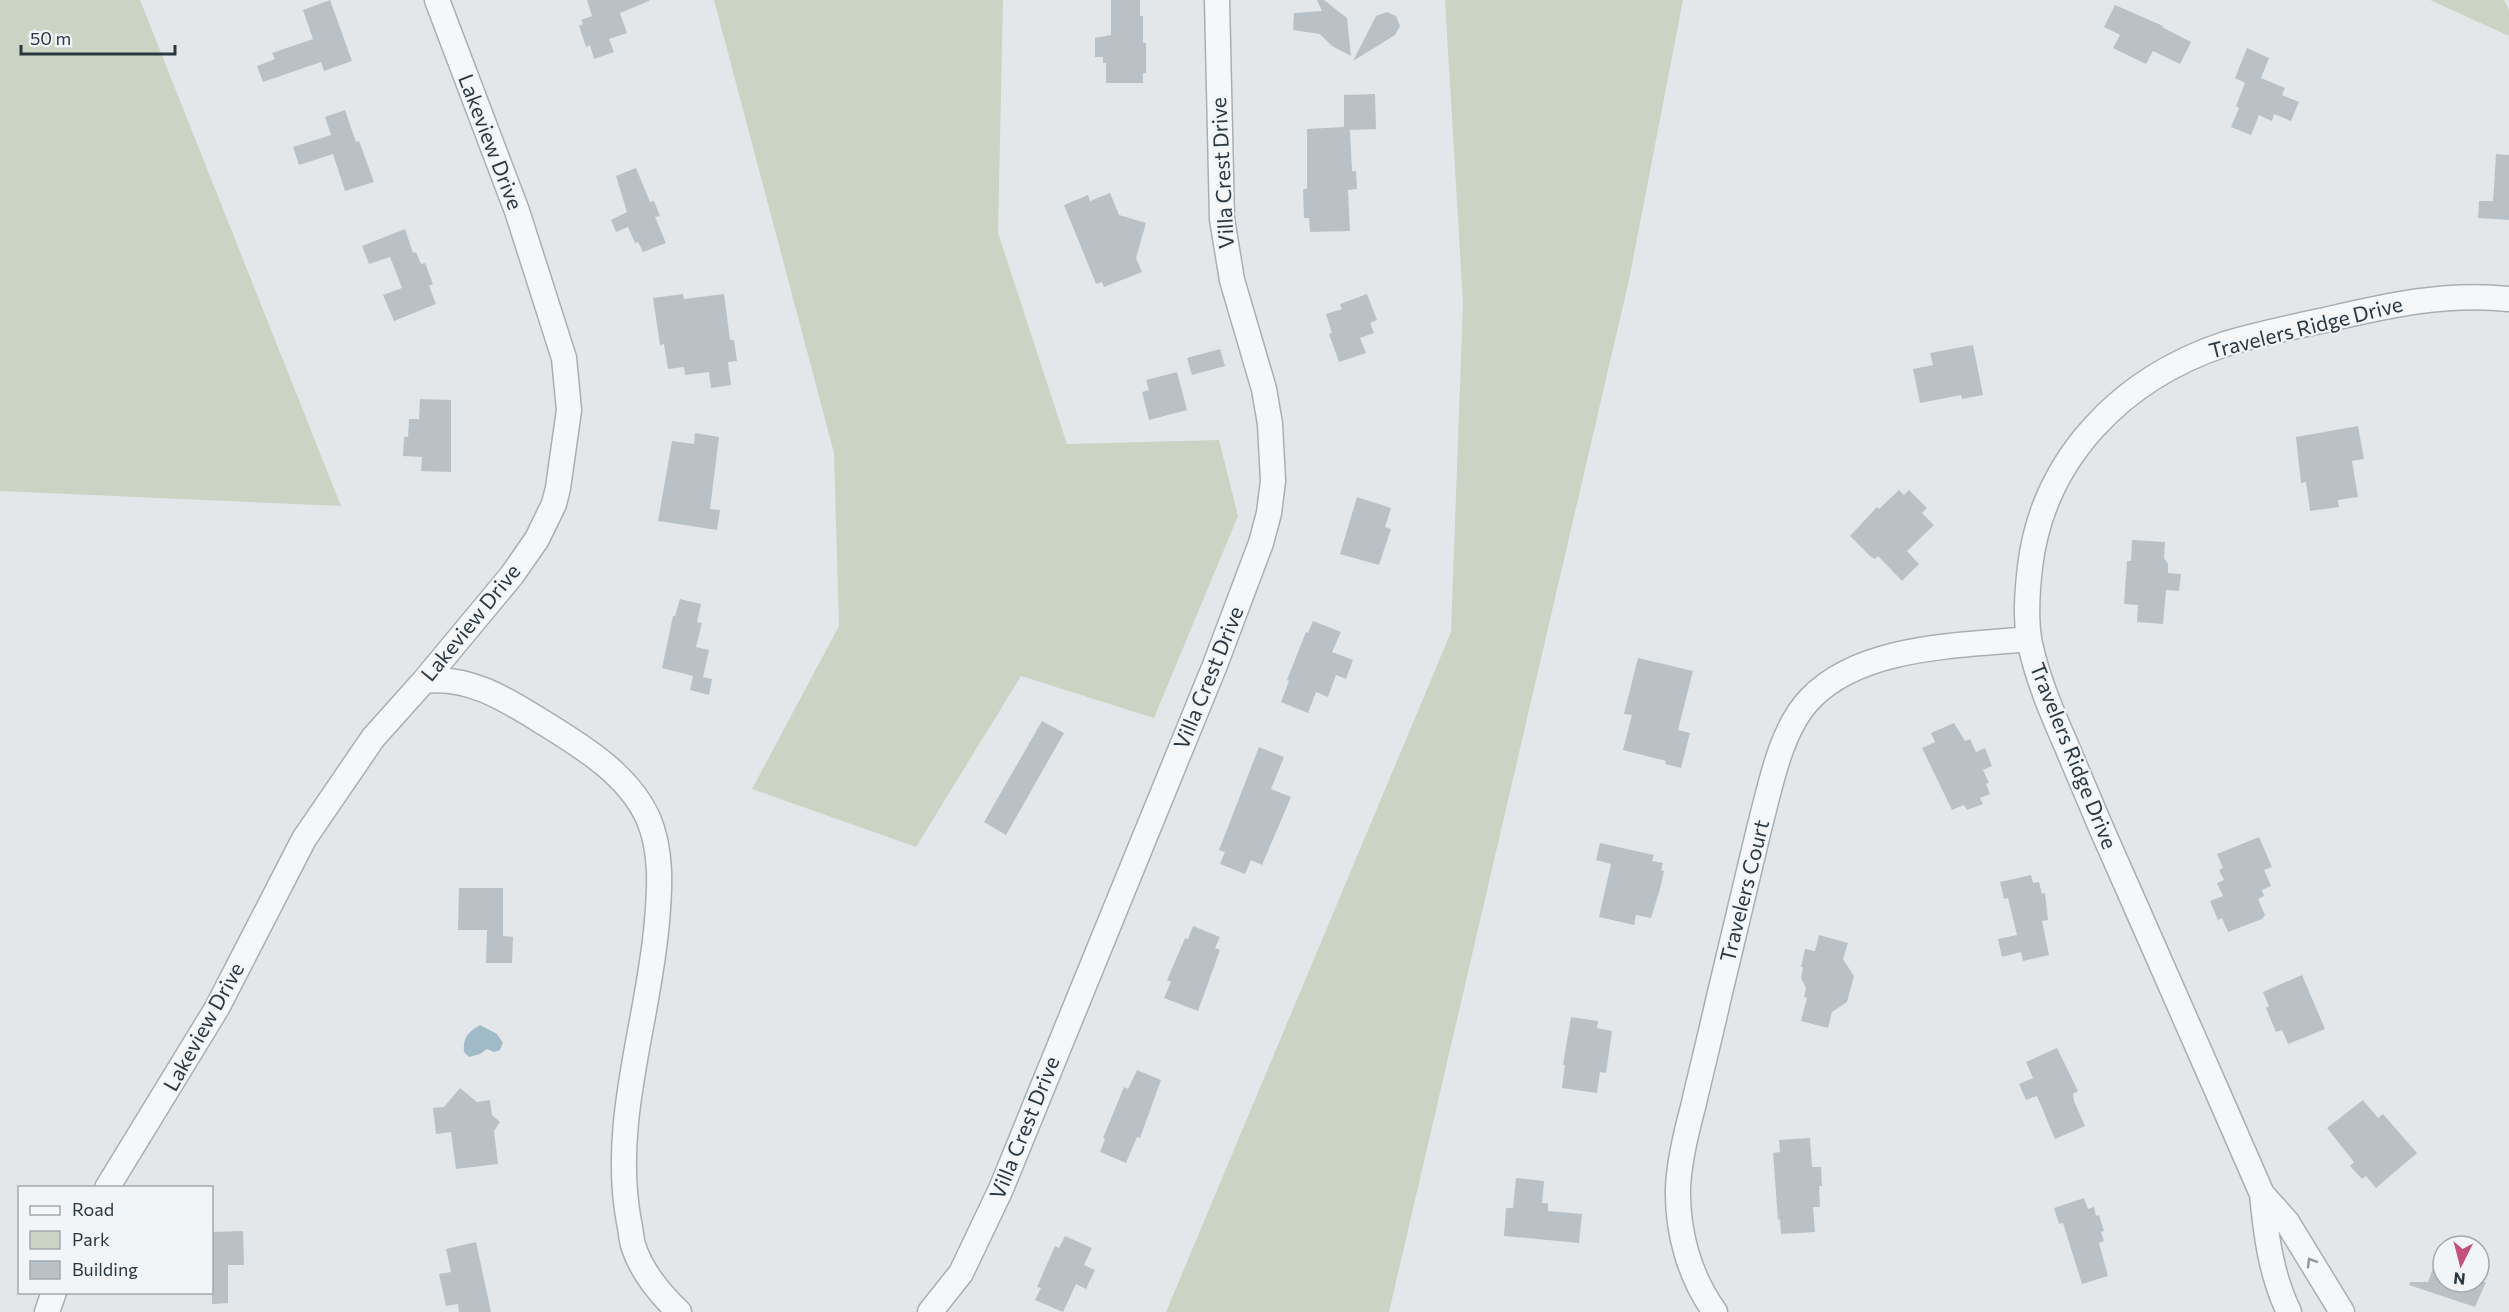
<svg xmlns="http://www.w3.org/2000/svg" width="2509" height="1312" viewBox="0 0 2509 1312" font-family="Commissioner,sans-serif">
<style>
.green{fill:#cbd3c4}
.water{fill:#a0bbc7}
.building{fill:#bac1c6}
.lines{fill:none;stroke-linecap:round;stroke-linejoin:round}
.street-casing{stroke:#a8afb4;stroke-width:27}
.street{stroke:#f5f7f8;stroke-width:24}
.oneway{stroke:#90989c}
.labels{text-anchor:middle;stroke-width:4.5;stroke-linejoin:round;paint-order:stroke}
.street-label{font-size:21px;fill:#2c3841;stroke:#f2f5f7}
</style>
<rect width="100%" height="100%" fill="#e3e7ea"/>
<path class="green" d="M 0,0 L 140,0 L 341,506 L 0,491 Z
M 714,0 L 1003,0 L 998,233 L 1067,444 L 1219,440 L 1238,516 L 1154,718 L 1021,676 L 916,847 L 752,789 L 839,626 L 834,453 Z
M 1445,0 L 1683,0 L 1629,280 L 1389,1312 L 1166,1312 L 1451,632 L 1463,303 Z
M 2430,0 L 2504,0 L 2509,10 L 2509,36 Z"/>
<path class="water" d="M 480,1025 L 497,1034 L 503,1043 L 500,1050 L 494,1052 L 487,1049 L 480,1054 L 469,1057 L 464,1052 C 463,1036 468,1033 480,1025 Z"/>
<path class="building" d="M 330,0 L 352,61 L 324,71 L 321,62 L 263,82 L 257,66 L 275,59 L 272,53 L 313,39 L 303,10 Z
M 587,0 L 649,0 L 649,1 L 620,13 L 627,33 L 609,39 L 614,52 L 594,59 L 590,45 L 586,47 L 579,26 L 583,24 L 581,20 L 592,16 Z
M 1111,0 L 1140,0 L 1140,16 L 1143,16 L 1143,43 L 1146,43 L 1146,73 L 1143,73 L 1143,83 L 1106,83 L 1106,63 L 1103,63 L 1103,57 L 1095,57 L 1095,38 L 1111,35 Z
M 1317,0 L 1324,0 L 1347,18 L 1351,56 L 1332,46 L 1320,34 L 1293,30 L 1294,13 L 1322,11 Z
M 2115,5 L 2163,26 L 2162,27 L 2191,42 L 2180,64 L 2153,51 L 2146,64 L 2113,48 L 2120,35 L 2104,27 Z
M 1387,12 L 1396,16 L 1400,26 L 1395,35 L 1353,61 L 1376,16 Z
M 2247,48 L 2269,58 L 2261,78 L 2285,88 L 2282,95 L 2299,102 L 2291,121 L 2274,114 L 2272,121 L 2259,115 L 2251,135 L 2231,127 L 2239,108 L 2236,106 L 2245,83 L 2235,78 Z
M 1375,94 L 1376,129 L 1350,130 L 1352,171 L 1356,171 L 1357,189 L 1348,190 L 1350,231 L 1310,232 L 1309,218 L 1304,218 L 1303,189 L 1307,189 L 1307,129 L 1344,127 L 1344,95 Z
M 345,110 L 356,142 L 359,141 L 374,182 L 345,191 L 333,154 L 299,165 L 293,147 L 331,135 L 325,117 Z
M 2496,154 L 2509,155 L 2509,220 L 2478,218 L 2479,201 L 2493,201 Z
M 636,168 L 650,202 L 654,201 L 660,216 L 655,217 L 666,243 L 643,252 L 638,242 L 635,243 L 628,227 L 616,232 L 611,220 L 627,212 L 616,176 Z
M 1110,193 L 1119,215 L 1146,223 L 1136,258 L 1142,272 L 1104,287 L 1102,282 L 1096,284 L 1064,205 L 1088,195 L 1090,201 Z
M 405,229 L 413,253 L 416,252 L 421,264 L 425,263 L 433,284 L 429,286 L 436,304 L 394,321 L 383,295 L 402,288 L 390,257 L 369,264 L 362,246 Z
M 683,294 L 684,299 L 724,294 L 730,340 L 734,340 L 737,361 L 728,362 L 731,385 L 711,388 L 709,372 L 685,375 L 684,367 L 668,369 L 664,344 L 660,345 L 653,298 Z
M 1367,294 L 1377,320 L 1370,323 L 1374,333 L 1360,338 L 1366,353 L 1339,362 L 1329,334 L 1332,333 L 1326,314 L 1342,309 L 1340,304 Z
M 1973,345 L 1983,395 L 1962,399 L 1961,395 L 1920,403 L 1913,369 L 1933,365 L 1930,353 Z
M 1220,349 L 1225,366 L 1192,375 L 1187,358 Z
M 1177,372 L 1187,410 L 1149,420 L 1142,392 L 1149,390 L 1146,380 Z
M 420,399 L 451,400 L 451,472 L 421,471 L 422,457 L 403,456 L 404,437 L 408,437 L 409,419 L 419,419 Z
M 2358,426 L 2364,459 L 2352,461 L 2358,497 L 2338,500 L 2339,507 L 2310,511 L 2306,482 L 2301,483 L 2296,437 Z
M 695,433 L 719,437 L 710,509 L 720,510 L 717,530 L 658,521 L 672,441 L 694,444 Z
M 1899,490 L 1904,495 L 1909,490 L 1927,508 L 1922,513 L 1934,525 L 1907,551 L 1919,564 L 1902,581 L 1878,556 L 1875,559 L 1870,556 L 1850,536 L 1877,507 L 1879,509 Z
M 1357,497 L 1391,508 L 1385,527 L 1391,529 L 1379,565 L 1340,554 Z
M 2132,540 L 2165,542 L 2164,558 L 2168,564 L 2168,573 L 2181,574 L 2179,591 L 2166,590 L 2163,624 L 2137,622 L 2138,605 L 2124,604 L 2127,561 L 2131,561 Z
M 680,599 L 701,604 L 697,622 L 702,623 L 696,647 L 709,650 L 703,677 L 712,679 L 709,695 L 690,690 L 693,676 L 662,668 L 673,616 L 675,616 Z
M 1313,621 L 1341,632 L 1332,652 L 1353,660 L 1346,679 L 1336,675 L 1328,697 L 1316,692 L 1308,713 L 1281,702 L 1289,681 L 1287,680 L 1306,632 L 1308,633 Z
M 1638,658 L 1693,671 L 1678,730 L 1690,733 L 1681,768 L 1665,764 L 1666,761 L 1623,750 L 1632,715 L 1624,714 Z
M 1042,721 L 1064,733 L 1006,835 L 984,822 Z
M 1954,723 L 1965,741 L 1970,739 L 1976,752 L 1985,748 L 1992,766 L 1983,770 L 1989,783 L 1986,784 L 1990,794 L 1980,798 L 1983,804 L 1967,810 L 1964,805 L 1952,810 L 1922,748 L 1935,742 L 1931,733 Z
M 1259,747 L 1284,757 L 1271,789 L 1291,797 L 1262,865 L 1251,860 L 1245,874 L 1220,864 L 1225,852 L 1219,850 Z
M 2259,837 L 2272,867 L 2264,870 L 2271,886 L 2262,890 L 2264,896 L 2258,899 L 2265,915 L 2262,919 L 2228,932 L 2222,918 L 2218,920 L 2210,901 L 2223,896 L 2217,883 L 2224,880 L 2219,870 L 2223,868 L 2217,854 Z
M 1600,843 L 1654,855 L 1652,861 L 1663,863 L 1661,870 L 1664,871 L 1660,889 L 1651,918 L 1636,915 L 1634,925 L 1599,917 L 1611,864 L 1596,860 Z
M 2031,875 L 2033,883 L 2039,882 L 2042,894 L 2045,893 L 2048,920 L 2042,921 L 2049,955 L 2023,961 L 2021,952 L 2002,957 L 1998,939 L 2017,935 L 2008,898 L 2004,899 L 2000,882 Z
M 459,888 L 503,888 L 503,936 L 513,937 L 512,963 L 486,963 L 487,930 L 458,930 Z
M 1193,926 L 1220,937 L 1215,948 L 1220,950 L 1198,1011 L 1164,998 L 1171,982 L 1167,980 L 1185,938 L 1188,939 Z
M 1819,935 L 1848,943 L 1843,959 L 1854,976 L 1847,1002 L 1832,1012 L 1828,1028 L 1801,1021 L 1807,998 L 1804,997 L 1806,988 L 1801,978 L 1803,967 L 1801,967 L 1805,949 L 1815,951 Z
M 2302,975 L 2325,1029 L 2288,1044 L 2282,1030 L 2276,1032 L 2266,1008 L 2269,1006 L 2263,992 Z
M 1571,1017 L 1598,1021 L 1597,1028 L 1612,1031 L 1606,1073 L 1600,1072 L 1597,1093 L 1562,1088 L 1565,1065 L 1563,1065 Z
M 2057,1048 L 2078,1091 L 2073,1094 L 2074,1101 L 2085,1126 L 2055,1139 L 2037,1096 L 2026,1100 L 2019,1084 L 2033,1078 L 2026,1062 Z
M 1137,1070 L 1161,1080 L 1140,1138 L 1137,1137 L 1126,1163 L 1100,1152 L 1105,1139 L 1103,1138 L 1124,1087 L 1128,1089 Z
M 460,1088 L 477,1102 L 490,1100 L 492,1115 L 500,1122 L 494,1131 L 498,1164 L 456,1169 L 451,1132 L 436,1134 L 433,1108 L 444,1107 Z
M 2363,1100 L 2378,1118 L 2383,1114 L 2417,1153 L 2376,1188 L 2366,1176 L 2362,1179 L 2350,1166 L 2354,1162 L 2327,1128 Z
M 1810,1138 L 1812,1167 L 1821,1167 L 1822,1186 L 1819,1186 L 1820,1207 L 1813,1207 L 1815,1232 L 1781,1234 L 1780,1219 L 1778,1220 L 1773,1153 L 1780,1152 L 1779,1140 Z
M 1516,1178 L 1544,1181 L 1542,1203 L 1548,1203 L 1548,1211 L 1582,1214 L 1579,1243 L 1504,1236 L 1506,1208 L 1513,1208 Z
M 2084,1198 L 2088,1209 L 2094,1207 L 2096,1216 L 2099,1215 L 2104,1231 L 2101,1232 L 2104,1241 L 2099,1243 L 2108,1276 L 2082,1284 L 2063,1223 L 2059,1224 L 2054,1208 Z
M 243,1231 L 244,1265 L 228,1265 L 228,1303 L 212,1304 L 212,1232 Z
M 1065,1236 L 1092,1248 L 1084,1265 L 1095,1270 L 1086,1289 L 1076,1284 L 1063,1312 L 1035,1300 L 1041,1288 L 1037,1287 L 1055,1246 L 1059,1248 Z
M 476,1242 L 491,1312 L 459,1312 L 458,1304 L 446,1306 L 439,1274 L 451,1272 L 446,1249 Z
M 2441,1245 L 2443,1245 L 2443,1282 L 2486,1282 L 2475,1307 L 2409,1285 L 2410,1282 L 2428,1282 Z"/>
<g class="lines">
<g class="street-casing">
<path id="street" d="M 424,681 C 471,675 510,702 549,726 C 586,749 629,776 648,818 C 662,850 660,887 657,921 C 649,1021 610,1122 629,1222 C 631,1230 631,1238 633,1245 C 641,1271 659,1293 679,1312
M 107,1188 L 217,1008 L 304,839 L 373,738 L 424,681 L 512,575 L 537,539 L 554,504 L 558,488 L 569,410 L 564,358 L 517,211 L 437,0
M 2262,1194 L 2287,1222 L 2342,1312
M 47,1312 L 54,1292
M 930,1312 L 961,1273 L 1001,1189 L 1215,665 L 1261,543 L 1269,513 L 1273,481 L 1270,424 L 1264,389 L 1232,280 L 1222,219 L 1217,0
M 1715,1312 C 1689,1276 1677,1231 1678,1188 C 1679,1161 1686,1133 1693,1107 C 1701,1072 1710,1037 1718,1001 C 1732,944 1745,886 1759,829 C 1770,788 1780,730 1810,699 C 1861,645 1960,646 2029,639
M 2289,1312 C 2271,1275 2266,1235 2262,1194 C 2219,1096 2177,998 2133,900 C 2110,849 2088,798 2067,747 C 2052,713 2038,680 2030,644 C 2025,619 2027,593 2030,567 C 2043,457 2123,378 2225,344 C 2258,334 2292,327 2325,320 C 2386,306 2446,292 2509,299"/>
</g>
<use href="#street" class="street"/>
</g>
<defs><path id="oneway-chevron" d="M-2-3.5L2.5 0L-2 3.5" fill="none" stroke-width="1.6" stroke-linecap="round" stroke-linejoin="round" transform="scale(1.5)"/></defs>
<use class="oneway" href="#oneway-chevron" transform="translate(2311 1262) rotate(-121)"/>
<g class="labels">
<g class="street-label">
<text transform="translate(490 142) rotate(69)" y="7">Lakeview Drive</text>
<text transform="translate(1223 173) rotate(-93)" y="7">Villa Crest Drive</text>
<text transform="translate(2306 328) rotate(-14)" y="7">Travelers Ridge Drive</text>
<text transform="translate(471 623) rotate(-51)" y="7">Lakeview Drive</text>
<text transform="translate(1209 678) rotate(-68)" y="7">Villa Crest Drive</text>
<text transform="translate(2073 756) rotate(68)" y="7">Travelers Ridge Drive</text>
<text transform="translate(1745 891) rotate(-76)" y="7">Travelers Court</text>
<text transform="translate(204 1027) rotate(-61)" y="7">Lakeview Drive</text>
<text transform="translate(1025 1128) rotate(-68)" y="7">Villa Crest Drive</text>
</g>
</g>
<rect x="18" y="1186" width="195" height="108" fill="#f2f5f7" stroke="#a3a9ae" stroke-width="1.5"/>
<rect x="30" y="1206" width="30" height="9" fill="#f5f7f8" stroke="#a3a9ae" stroke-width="1.5"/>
<text x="72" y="1216" font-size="18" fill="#2c3841">Road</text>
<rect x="30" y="1231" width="30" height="18" fill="#cbd3c4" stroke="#a3a9ae" stroke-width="1.5"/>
<text x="72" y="1246" font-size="18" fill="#2c3841">Park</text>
<rect x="30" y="1261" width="30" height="18" fill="#bac1c6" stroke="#a3a9ae" stroke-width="1.5"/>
<text x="72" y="1276" font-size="18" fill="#2c3841">Building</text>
<g transform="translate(2461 1264) rotate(186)"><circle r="28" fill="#f2f5f7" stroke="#a3a9ae" stroke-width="1.5"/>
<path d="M0-4.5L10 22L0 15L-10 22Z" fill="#c5517b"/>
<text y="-9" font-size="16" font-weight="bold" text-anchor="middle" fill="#2c3841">N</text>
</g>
<path d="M21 45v9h154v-9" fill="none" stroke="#2c3841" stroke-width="3"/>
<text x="30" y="45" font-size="18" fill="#2c3841" stroke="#f2f5f7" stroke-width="4.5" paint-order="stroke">50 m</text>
</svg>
